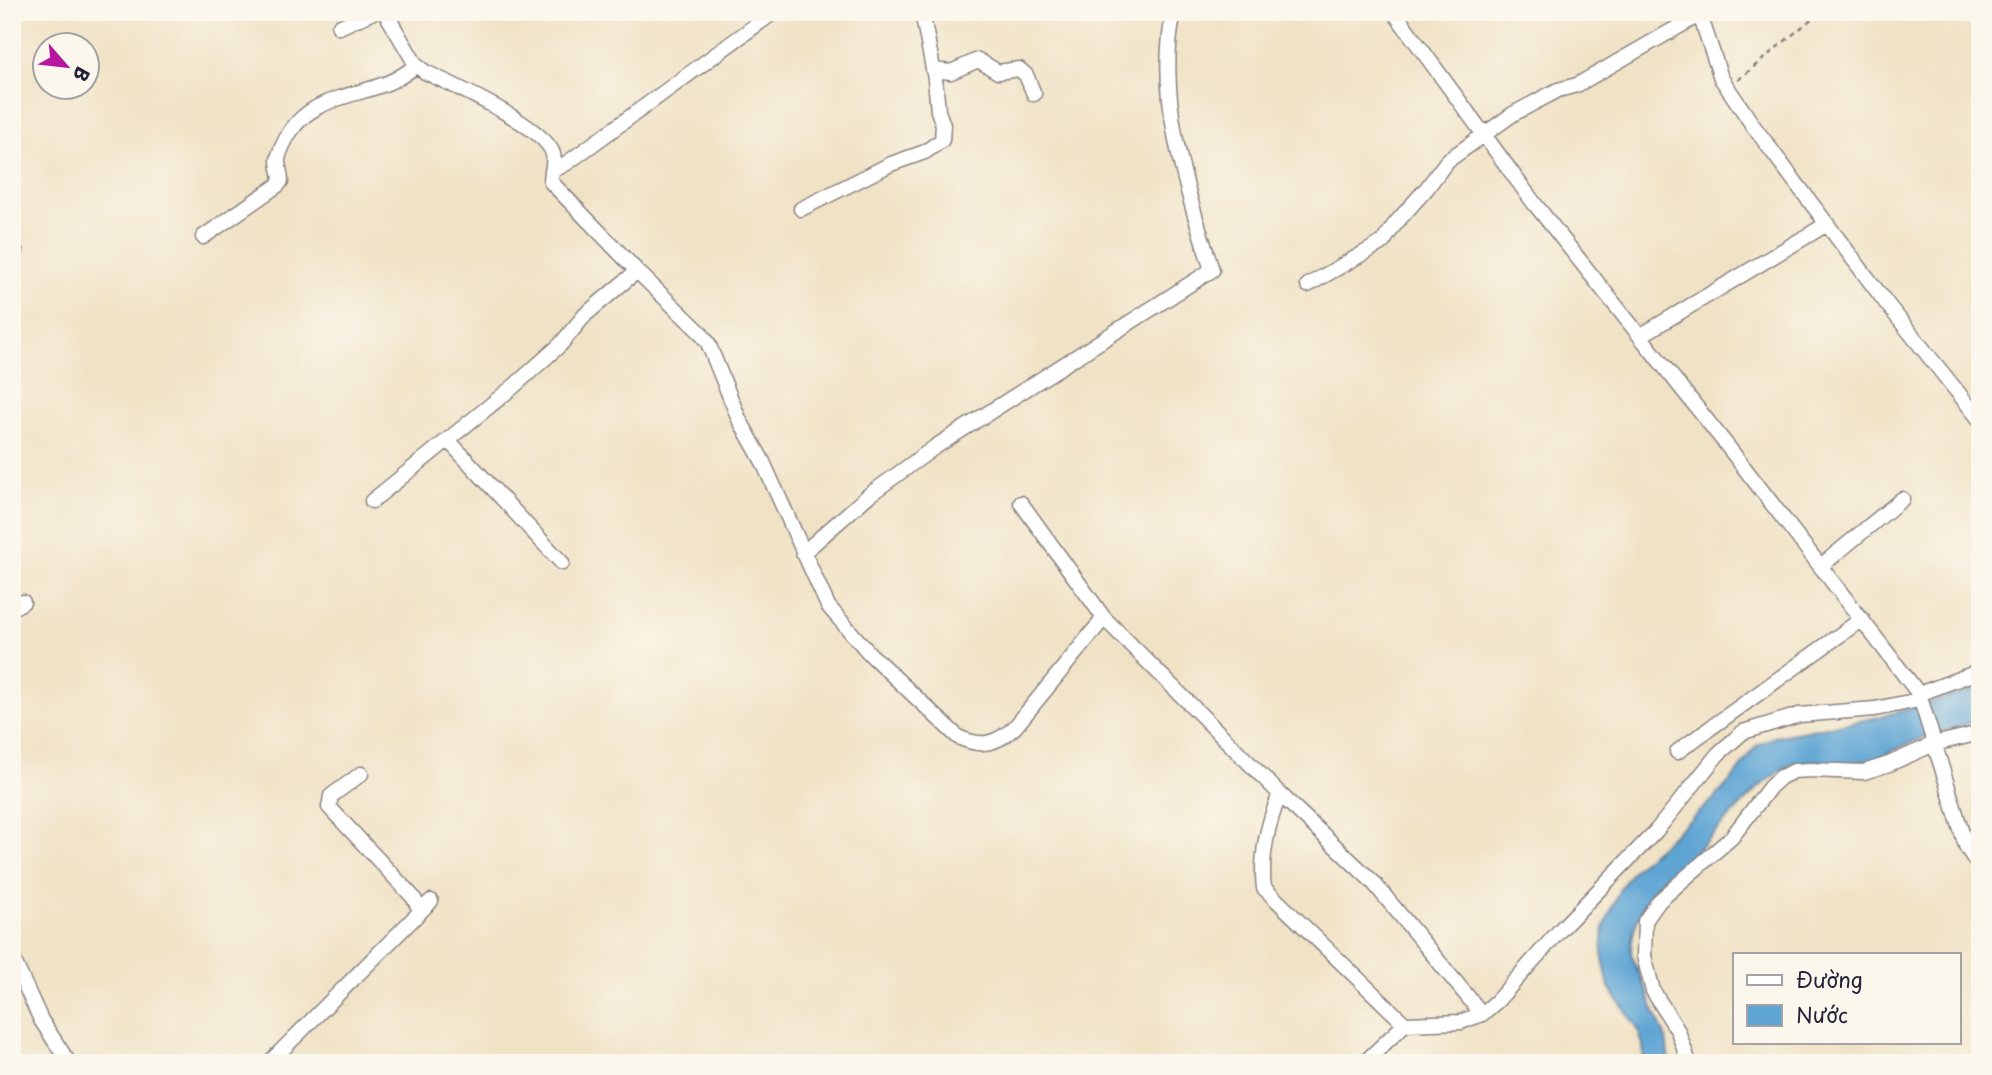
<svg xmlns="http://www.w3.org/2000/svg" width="1992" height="1075" viewBox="0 0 1992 1075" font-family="'Playpen Sans',sans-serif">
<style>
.water{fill:#5ea5d4;stroke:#406488;stroke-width:2}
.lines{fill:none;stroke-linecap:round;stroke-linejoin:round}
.street-casing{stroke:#898280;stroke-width:17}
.path{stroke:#898280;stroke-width:2.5;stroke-dasharray:5 5;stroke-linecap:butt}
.street{stroke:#fff;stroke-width:14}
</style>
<rect width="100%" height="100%" fill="#fbf7ec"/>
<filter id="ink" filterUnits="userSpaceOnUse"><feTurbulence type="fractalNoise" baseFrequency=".0143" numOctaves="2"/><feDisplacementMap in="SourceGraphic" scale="14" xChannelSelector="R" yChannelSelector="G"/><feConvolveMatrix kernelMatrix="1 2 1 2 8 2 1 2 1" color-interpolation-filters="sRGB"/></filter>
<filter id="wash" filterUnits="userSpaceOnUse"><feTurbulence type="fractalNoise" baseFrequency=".00686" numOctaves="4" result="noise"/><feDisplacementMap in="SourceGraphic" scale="28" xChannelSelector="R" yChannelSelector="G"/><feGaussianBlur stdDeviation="1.57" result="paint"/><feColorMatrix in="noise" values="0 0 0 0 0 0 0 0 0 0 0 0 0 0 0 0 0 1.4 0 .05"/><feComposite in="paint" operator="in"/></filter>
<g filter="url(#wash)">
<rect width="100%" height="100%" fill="#f0e2c5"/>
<path class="water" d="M 1980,688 L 1980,720 L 1923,737 L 1862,765 L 1811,761 L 1792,763 L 1761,785 L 1644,904 C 1636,921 1631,935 1631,954 L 1666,1039 L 1669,1063 L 1644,1063 L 1643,1045 L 1638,1029 L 1609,987 L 1602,954 L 1604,927 L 1620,889 L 1635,868 L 1714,799 L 1734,777 L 1756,746 L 1774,737 L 1880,717 Z"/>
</g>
<g filter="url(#ink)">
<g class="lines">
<g class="street-casing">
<path id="street" d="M 385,12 L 416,65 L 425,72 C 451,84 546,127 553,154 C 555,163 551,173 551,182 L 637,271 L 700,332 L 708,343 L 739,419 L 762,460 L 828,606 L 870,654 L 958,737 C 981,748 997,744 1015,727 L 1104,618
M 1394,12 L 1534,203 L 1725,443 L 1919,694 L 1966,846 L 1980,868
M 1699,12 L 1721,78 L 1754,127 L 1887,304 L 1980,420
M 339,27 L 373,12
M 933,70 L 951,72 L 978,60 L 998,72 L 1019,69 L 1026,75 L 1034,94
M 552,171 L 567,163 L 774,12
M 801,209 L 891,164 L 925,152 L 942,140 L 943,125 L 938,111 L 935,79 L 922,12
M 203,237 L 278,185 L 281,181 C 281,174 278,167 278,160 C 279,152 283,145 286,139 C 314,85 377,102 416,65
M 12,254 L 16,252
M 1308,285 L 1383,242 L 1395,224 L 1427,188 L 1447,161 L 1513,114 L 1558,90 L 1577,85 L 1699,15
M 1640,336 L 1827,224
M 448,440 L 562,563
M 372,501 L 513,387 L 560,345 L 585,315 L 637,271
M 1021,503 L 1104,618 L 1280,794 C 1268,822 1260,857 1264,888 L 1405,1024
M 803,553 L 869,495 L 935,447 L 1212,270 C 1187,191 1155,95 1174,12
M 1821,566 L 1902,499
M 12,608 L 23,602
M 1919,694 L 1980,671
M 1677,752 L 1862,619
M 361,774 L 331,796 L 329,807 L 413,897 L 420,910
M 1280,794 L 1373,882 L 1482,1014
M 12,957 L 41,1020 L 69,1063
M 269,1063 L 431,901
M 1364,1063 L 1405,1024 L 1461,1022 L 1482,1014 L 1497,1001 L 1561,929 L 1656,831 L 1718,754 L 1743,732 L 1799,715 L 1875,709 L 1919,700
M 1689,1063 L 1678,1031 L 1653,991 L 1644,956 L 1645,921 L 1659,901 L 1732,837 L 1770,787 L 1781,777 L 1794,771 L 1810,770 L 1864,772 L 1889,764 L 1934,744 L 1980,733"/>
</g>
<path class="path" d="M 1738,80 L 1820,12"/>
<use href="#street" class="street"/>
</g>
</g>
<rect width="1992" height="1075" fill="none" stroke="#fbf7ec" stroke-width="42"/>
<rect x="1733" y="953" width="228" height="91" fill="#fbf7ec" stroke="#a4a2a5" stroke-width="2"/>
<rect x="1747" y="975" width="35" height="10" fill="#ffffff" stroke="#a4a2a5" stroke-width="2"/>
<text x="1796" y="988" font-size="21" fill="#22223b">Đường</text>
<rect x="1747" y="1005" width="35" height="21" fill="#5ea5d4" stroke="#a4a2a5" stroke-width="2"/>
<text x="1796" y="1023" font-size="21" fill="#22223b">Nước</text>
<g transform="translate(66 66) rotate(118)"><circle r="33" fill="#fbf7ec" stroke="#a4a2a5" stroke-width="2"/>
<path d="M0-5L12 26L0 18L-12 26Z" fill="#b5179e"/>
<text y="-10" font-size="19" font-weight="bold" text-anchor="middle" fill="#22223b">B</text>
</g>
</svg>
